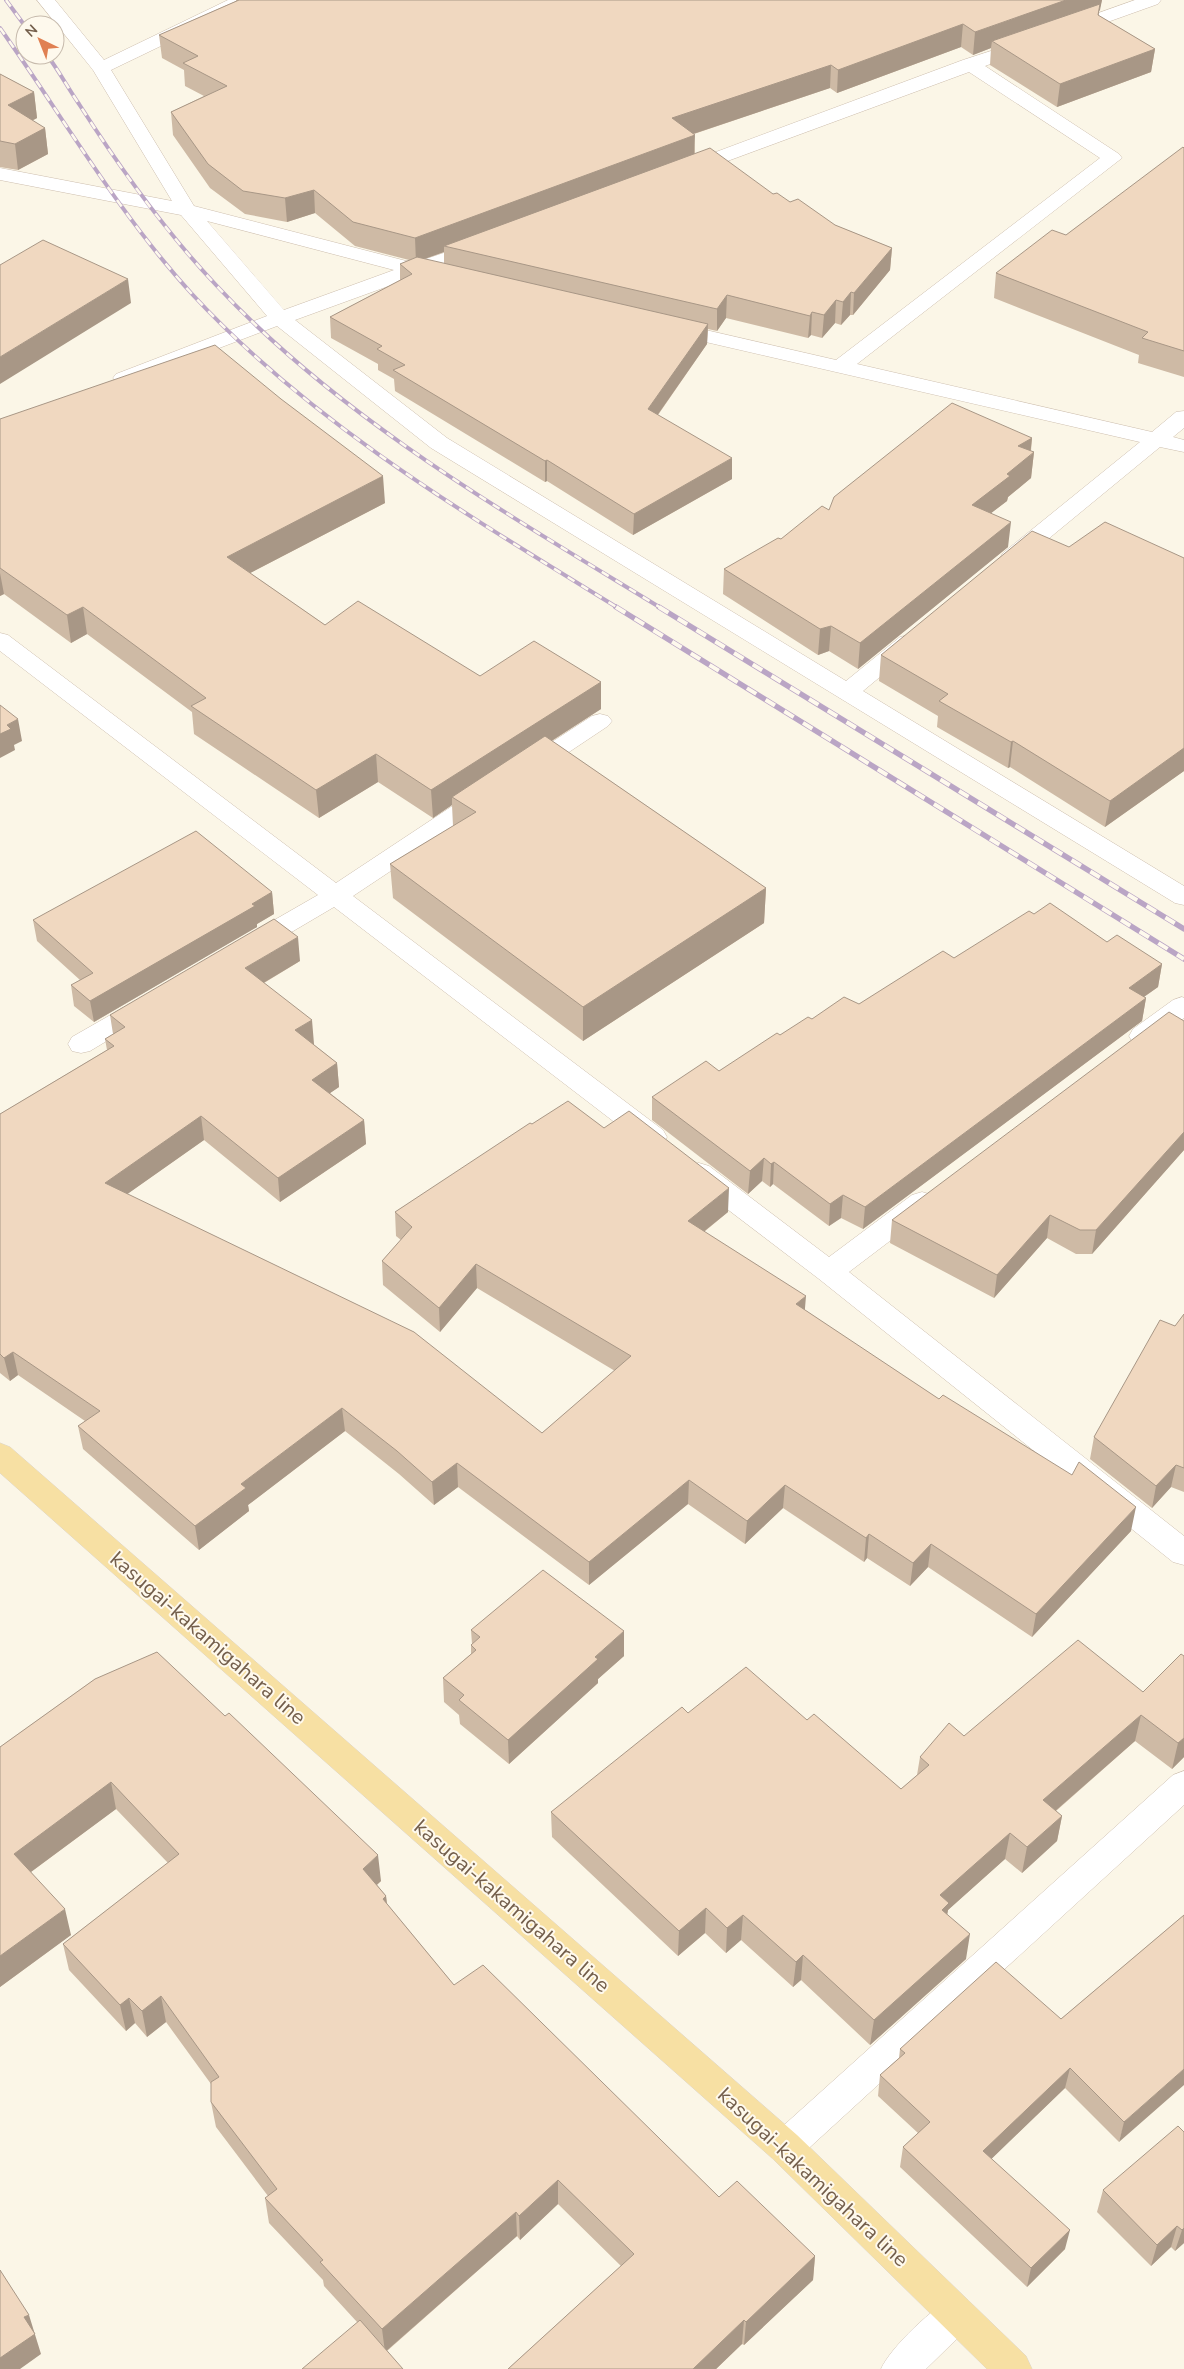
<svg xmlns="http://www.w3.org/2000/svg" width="1184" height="2369" viewBox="0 0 1184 2369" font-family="'Nunito Sans',sans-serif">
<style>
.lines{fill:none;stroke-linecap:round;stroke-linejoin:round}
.minor-casing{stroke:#cdbeae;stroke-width:1}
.major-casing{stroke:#dbd5d0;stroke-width:1}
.minor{fill:#fff;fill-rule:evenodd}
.major{fill:#f7e0a3;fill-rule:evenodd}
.rail-far1-casing{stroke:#baa5c5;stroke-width:4}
.rail-casing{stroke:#baa5c5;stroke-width:5.5}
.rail-far1{stroke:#fef9ed;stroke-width:2.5;stroke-dasharray:8;stroke-linecap:butt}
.rail{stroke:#fef9ed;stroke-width:4;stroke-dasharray:11;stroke-linecap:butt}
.wall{fill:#cebaa5;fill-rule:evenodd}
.shaded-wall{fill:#a89786}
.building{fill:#f0d8c0;stroke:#a89786}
.labels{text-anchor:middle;stroke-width:4;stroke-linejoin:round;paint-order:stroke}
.near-street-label{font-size:21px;fill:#745f4c;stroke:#fef9ed}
</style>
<rect width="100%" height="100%" fill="#fbf6e7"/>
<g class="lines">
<g class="minor-casing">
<path id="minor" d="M 37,0 L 55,0 L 104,60 L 228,0 L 251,0 L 248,4 L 111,70 L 194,206 L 414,263 L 479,241 L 486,243 L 489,247 L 486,251 L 430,271 L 427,275 L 416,276 L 295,320 L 447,438 L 846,681 L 900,637 L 908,635 L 916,637 L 920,642 L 916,647 L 863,691 L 1184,886 L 1184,905 L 1175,903 L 431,448 L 277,326 L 130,382 L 123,384 L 116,382 L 113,378 L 116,374 L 267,316 L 181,215 L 0,180 L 0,168 L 172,201 L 93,70 ZM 207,221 L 394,270 L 284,310 Z
M 1135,0 L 1161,0 L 1158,4 L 1074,34 L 1062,34 L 1059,30 L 1062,26 Z
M 1025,40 L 1031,41 L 1034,45 L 1031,49 L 985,66 L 1119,154 L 1122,158 L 857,364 L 1152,432 L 1176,412 L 1184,411 L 1184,428 L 1173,437 L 1184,440 L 1184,452 L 1160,447 L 1019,563 L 1011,565 L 1003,563 L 1000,558 L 1003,553 L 1140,442 L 671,334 L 664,332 L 661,328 L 664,324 L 671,322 L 836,360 L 1100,158 L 969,72 L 695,173 L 688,175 L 681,173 L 678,169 L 681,165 L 963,60 Z
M 0,633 L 8,635 L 336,883 L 475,791 L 484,789 L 493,791 L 496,797 L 493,803 L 353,896 L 663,1130 L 667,1137 L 663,1144 L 653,1147 L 643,1144 L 334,907 L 261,950 L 252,953 L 243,950 L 239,944 L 243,938 L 318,895 L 0,651 Z
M 600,714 L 608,716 L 612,721 L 608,726 L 539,772 L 530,775 L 521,772 L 518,767 L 521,762 L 592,716 Z
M 1182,997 L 1184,998 L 1184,1018 C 1169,1029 1153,1048 1133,1043 L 1129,1036 L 1133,1029 L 1173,1000 Z
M 144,998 L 153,1001 L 157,1007 L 153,1013 L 90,1051 L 81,1053 L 72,1051 L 68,1044 L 72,1037 L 135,1001 Z
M 699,1163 L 709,1166 L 829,1257 L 912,1195 L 922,1192 L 932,1195 L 936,1202 L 932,1209 L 849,1272 L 1184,1536 L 1184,1565 L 1173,1562 L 819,1279 L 689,1180 L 685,1173 L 689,1166 Z
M 1184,1771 L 1184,1805 L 797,2159 L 785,2164 L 773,2159 L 767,2147 L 773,2135 L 1173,1775 Z
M 956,2296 L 969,2301 L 974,2314 L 969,2327 L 926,2369 L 881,2369 C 890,2348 935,2305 956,2296 Z"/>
</g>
<g class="major-casing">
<path id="major" d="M 0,1443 L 10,1447 L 797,2135 L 1026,2356 L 1032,2369 L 987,2369 L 773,2159 L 0,1473 Z"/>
</g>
<use href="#minor" class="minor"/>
<use href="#major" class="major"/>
<g class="rail-far1-casing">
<path id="rail-far1" d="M 6,0 L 25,26
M 0,28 C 63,117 118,213 192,294 C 312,424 469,516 618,608
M 47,55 C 59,71 68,88 79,104 C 120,168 164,230 216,285 C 342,420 506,513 661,608"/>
</g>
<g class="rail-casing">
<path id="rail" d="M 616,607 L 1184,959
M 659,607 L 1184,929"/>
</g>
<use href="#rail-far1" class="rail-far1"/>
<use href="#rail" class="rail"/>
</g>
<path class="wall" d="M 236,0 L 1102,0 L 1098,15 L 1155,49 L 1151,72 L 1057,107 L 990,65 L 991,48 L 973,55 L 961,47 L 837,93 L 830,88 L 694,134 L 695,154 L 773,194 L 790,202 L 835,225 L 892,248 L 890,270 L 853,315 L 850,315 L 841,325 L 835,323 L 822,338 L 811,335 L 808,338 L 726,318 L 717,331 L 708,329 L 707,344 L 658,415 L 732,479 L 633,535 L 547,481 L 545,482 L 395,391 L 394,379 L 378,370 L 378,364 L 331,338 L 330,317 L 400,280 L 400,264 L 409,260 L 355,246 L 315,213 L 287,222 L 245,214 L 210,188 L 173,135 L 171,112 L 204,96 L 185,86 L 184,70 L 162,58 L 159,35 L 236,1 ZM 444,252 L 444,264 L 424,259 Z
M 0,74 L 34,92 L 37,118 L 32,121 L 45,128 L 48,154 L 18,170 L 0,167 Z
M 1184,148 L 1184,377 L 1138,363 L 1139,355 L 994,298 L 996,273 L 1066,235 Z
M 0,419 L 385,503 L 250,573 L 325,625 L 480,676 L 601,682 L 601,709 L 552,741 L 766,888 L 764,923 L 583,1041 L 393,898 L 390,864 L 453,826 L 452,805 L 433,818 L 378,782 L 319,818 L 194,734 L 192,712 L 87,634 L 71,643 L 4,594 L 0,596 Z
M 1032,438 L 1031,451 L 1034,452 L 1031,478 L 1008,497 L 1007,501 L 991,513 L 1008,547 L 858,669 L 829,651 L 818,655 L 723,594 L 724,569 L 781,539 L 829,510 Z
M 1069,547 L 1184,558 L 1184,771 L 1105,827 L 1010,767 L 1008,768 L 937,727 L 938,716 L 879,681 L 881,655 Z
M 272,892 L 274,914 L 257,924 L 257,927 L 94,1022 L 74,1006 L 71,985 L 80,980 L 37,941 L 33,920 Z
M 1034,914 L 1107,942 L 1162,964 L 1158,987 L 1144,997 L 1146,998 L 1142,1021 L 863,1229 L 841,1218 L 829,1226 L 773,1184 L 770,1187 L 762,1181 L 748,1194 L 652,1120 L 652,1097 L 719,1071 L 780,1035 L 812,1019 L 859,1004 L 954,958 Z
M 300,961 L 264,983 L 313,1044 L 337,1063 L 339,1087 L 330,1093 L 364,1120 L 366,1144 L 280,1202 L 204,1140 L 127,1194 L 542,1433 L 615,1371 L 477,1288 L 440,1332 L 383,1285 L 382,1261 L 401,1240 L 396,1236 L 395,1212 L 532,1124 L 604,1128 L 728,1212 L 704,1232 L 805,1310 L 1131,1531 L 1032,1637 L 928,1567 L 910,1586 L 867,1558 L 864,1562 L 783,1508 L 745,1544 L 688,1504 L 589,1585 L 458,1487 L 434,1505 L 399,1474 L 345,1431 L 248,1505 L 249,1511 L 199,1550 L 83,1449 L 78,1426 L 85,1421 L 18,1375 L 10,1381 L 0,1373 L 0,1114 L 107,1050 L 105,1039 L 113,1034 L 110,1015 Z
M 1184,1021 L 1184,1150 L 1092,1254 L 1076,1254 L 1047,1238 L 994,1298 L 890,1243 L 892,1220 Z
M 1184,1314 L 1184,1492 L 1171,1487 L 1152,1508 L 1090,1459 L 1094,1437 Z
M 471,1630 L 624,1656 L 598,1679 L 598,1683 L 509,1764 L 460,1724 L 459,1715 L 444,1702 L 443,1678 L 471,1654 L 471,1645 L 472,1644 Z
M 1184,1656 L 1184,1757 L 1172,1769 L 1135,1741 L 1056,1811 L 1062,1816 L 1057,1841 L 1022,1873 L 1005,1859 L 948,1910 L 947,1914 L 966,1959 L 870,2045 L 801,1980 L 793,1987 L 741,1940 L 726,1953 L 705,1933 L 678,1956 L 552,1837 L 551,1812 L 688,1713 L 807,1720 L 901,1789 L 917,1775 L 920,1757 L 964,1736 L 1143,1692 Z
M 95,1679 L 381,1881 L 377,1885 L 386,1896 L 387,1904 L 454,1985 L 719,2197 L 815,2256 L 813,2280 L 744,2345 L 742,2344 L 716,2369 L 508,2369 L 621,2266 L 558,2204 L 520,2240 L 517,2236 L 387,2351 L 357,2322 L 324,2286 L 323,2280 L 269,2223 L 265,2198 L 268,2196 L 216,2127 L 211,2102 L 211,2084 L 166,2022 L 147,2037 L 135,2023 L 126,2031 L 69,1970 L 63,1944 L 168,1863 L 116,1809 L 31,1872 L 71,1935 L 0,1987 L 0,1747 Z
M 1184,1915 L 1119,2142 L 1065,2088 L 991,2159 L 1065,2249 L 1027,2287 L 900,2167 L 903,2147 L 918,2133 L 878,2096 L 880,2075 L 899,2058 L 900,2049 L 1061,2019 Z
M 1184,2132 L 1184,2243 L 1175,2251 L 1171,2247 L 1151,2266 L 1097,2212 L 1103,2190 Z"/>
<path class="shaded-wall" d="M 1066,0 L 1102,0 L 1100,10 L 1099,11 L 1097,27 L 992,41 L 991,48 L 973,55 L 975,32 Z
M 963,24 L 961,47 L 837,93 L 838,70 Z
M 1155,49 L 1151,72 L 1057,107 L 1060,84 Z
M 831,65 L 830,88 L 672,141 L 672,118 Z
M 34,92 L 37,118 L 11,131 L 8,105 Z
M 45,128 L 48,154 L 18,170 L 15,144 Z
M 695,135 L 694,158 L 444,246 L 444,252 L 416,262 L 415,238 Z
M 314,190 L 315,213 L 287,222 L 285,198 Z
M 892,248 L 890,270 L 853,315 L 854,293 Z
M 128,279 L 131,303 L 0,384 L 0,357 Z
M 851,292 L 850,315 L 841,325 L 843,302 Z
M 727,295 L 726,318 L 717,331 L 717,309 Z
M 836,300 L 835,323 L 822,338 L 824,315 Z
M 812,312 L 811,335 L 808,338 L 810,316 Z
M 708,324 L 707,344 L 647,430 L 648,409 Z
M 1032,438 L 1030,456 L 1034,452 L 1031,478 L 1008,497 L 1007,501 L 969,530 L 972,505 L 1007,474 L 1018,446 Z
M 732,458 L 732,479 L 633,535 L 634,514 Z
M 547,460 L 547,481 L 545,482 L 545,461 Z
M 383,476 L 385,503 L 229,584 L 227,557 Z
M 1011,522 L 1008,547 L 858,669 L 860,643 Z
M 0,573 L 4,594 L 0,596 Z
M 83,607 L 87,634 L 71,643 L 67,615 Z
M 831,626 L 829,651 L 818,655 L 820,629 Z
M 601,682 L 601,709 L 458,801 L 452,797 L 452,805 L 433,818 L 431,790 Z
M 18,719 L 22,741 L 14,745 L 15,750 L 0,758 L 0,734 L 7,725 Z
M 1013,741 L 1010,767 L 1008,768 L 1011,742 Z
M 1184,748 L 1184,771 L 1105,827 L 1110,801 Z
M 376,754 L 378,782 L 319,818 L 316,790 Z
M 766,888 L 764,923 L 583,1041 L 583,1007 Z
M 272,892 L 274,914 L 257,924 L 257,927 L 94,1022 L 90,1001 Z
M 298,937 L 300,961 L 248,992 L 245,968 Z
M 1162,964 L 1158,987 L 1125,1010 L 1129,988 Z
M 1146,998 L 1142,1021 L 863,1229 L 865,1207 Z
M 312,1020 L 314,1044 L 298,1054 L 295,1030 Z
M 337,1063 L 339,1087 L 314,1104 L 312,1080 Z
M 201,1116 L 204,1140 L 109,1207 L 105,1183 Z
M 364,1120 L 366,1144 L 280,1202 L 278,1178 Z
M 1184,1132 L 1184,1150 L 1092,1254 L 1096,1230 Z
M 764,1158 L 762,1181 L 748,1194 L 750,1171 Z
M 774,1162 L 773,1184 L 770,1187 L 771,1164 Z
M 729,1188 L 728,1212 L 687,1245 L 688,1221 Z
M 843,1195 L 841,1218 L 829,1226 L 830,1204 Z
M 1050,1215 L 1047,1238 L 994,1298 L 997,1275 Z
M 476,1264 L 477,1288 L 440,1332 L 439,1308 Z
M 806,1296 L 804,1320 L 796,1304 Z
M 13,1352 L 18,1375 L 10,1381 L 4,1358 Z
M 342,1408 L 345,1431 L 248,1505 L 249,1511 L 199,1550 L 195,1526 L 241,1484 Z
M 457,1463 L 458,1487 L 434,1505 L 432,1482 Z
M 1176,1465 L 1171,1487 L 1152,1508 L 1156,1486 Z
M 689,1480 L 688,1504 L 589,1585 L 589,1562 Z
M 785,1485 L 783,1508 L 745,1544 L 747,1521 Z
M 1136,1507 L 1131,1531 L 1032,1637 L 1036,1614 Z
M 869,1534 L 867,1558 L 864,1562 L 866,1538 Z
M 931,1544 L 928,1567 L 910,1586 L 913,1563 Z
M 624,1631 L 624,1656 L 598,1679 L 598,1683 L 509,1764 L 508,1740 L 595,1657 Z
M 1141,1715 L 1135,1741 L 1038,1826 L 1043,1800 Z
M 1184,1738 L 1184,1757 L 1172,1769 L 1178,1743 Z
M 111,1782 L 116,1809 L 20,1880 L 14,1854 Z
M 1062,1816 L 1057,1841 L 1022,1873 L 1027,1847 Z
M 1010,1833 L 1005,1859 L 948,1910 L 945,1928 L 940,1895 Z
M 378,1855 L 381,1881 L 365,1895 L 363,1869 Z
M 386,1896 L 389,1922 L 383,1899 Z
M 706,1908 L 705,1933 L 678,1956 L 679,1931 Z
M 65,1909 L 71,1935 L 0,1987 L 0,1956 Z
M 743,1915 L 741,1940 L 726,1953 L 727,1928 Z
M 970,1934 L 966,1959 L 870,2045 L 874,2020 Z
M 803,1955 L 801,1980 L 793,1987 L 796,1962 Z
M 161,1996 L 166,2022 L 147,2037 L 142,2011 Z
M 129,1998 L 135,2023 L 126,2031 L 120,2005 Z
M 1070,2068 L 1065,2088 L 979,2171 L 983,2151 Z
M 1184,2069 L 1184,2085 L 1119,2142 L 1124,2122 Z
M 558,2180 L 558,2204 L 520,2240 L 519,2216 Z
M 516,2212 L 517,2236 L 385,2352 L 382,2329 Z
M 1177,2226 L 1171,2247 L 1151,2266 L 1157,2245 Z
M 1184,2228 L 1184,2243 L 1175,2251 L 1182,2230 Z
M 1070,2230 L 1065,2249 L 1027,2287 L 1031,2268 Z
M 815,2256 L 813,2280 L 744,2345 L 746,2322 Z
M 29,2315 L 41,2354 L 20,2369 L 0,2369 L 0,2358 L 24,2317 Z
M 744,2320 L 742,2344 L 716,2369 L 693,2369 Z"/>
<path class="building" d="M 239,0 L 1066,0 L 975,32 L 963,24 L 838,70 L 831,65 L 672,118 L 695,135 L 415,238 L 353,222 L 314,190 L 285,198 L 243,191 L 208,164 L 171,112 L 227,86 L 183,63 L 198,56 L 159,35 Z
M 1100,4 L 1098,15 L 1155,49 L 1060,84 L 992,41 Z
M 0,74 L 34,92 L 8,105 L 45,128 L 15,144 L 0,141 Z
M 1183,147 L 1184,148 L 1184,351 L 1142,338 L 1148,332 L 996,273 L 1052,230 L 1066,235 Z
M 710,148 L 773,194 L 777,193 L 790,202 L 798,199 L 835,225 L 892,248 L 854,293 L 851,292 L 843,302 L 836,300 L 824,315 L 812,312 L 810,316 L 727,295 L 717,309 L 444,246 Z
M 43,240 L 128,279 L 0,357 L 0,265 Z
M 417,257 L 708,324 L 648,409 L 732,458 L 634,514 L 547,460 L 545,461 L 393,370 L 405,365 L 377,349 L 382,346 L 330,317 L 412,274 L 400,264 Z
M 215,345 L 281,399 L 383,476 L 227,557 L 325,625 L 358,601 L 480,676 L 534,641 L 601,682 L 431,790 L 376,754 L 316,790 L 191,706 L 206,698 L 83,607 L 67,615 L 0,568 L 0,419 Z
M 952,403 L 1032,438 L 1018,446 L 1034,452 L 1007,474 L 1010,476 L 972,505 L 1011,522 L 860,643 L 831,626 L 820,629 L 724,569 L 778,538 L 781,539 L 822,506 L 829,510 L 834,497 Z
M 1105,522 L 1184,558 L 1184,748 L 1110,801 L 1013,741 L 1011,742 L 939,701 L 948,694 L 881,655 L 1032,531 L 1069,547 Z
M 0,705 L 18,719 L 7,725 L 11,729 L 0,734 Z
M 545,736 L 766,888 L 583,1007 L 390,864 L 476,812 L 452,797 Z
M 196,831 L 272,892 L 252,904 L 255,906 L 90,1001 L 71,985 L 93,973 L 33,920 Z
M 1050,903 L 1107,942 L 1117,935 L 1162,964 L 1129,988 L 1146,998 L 865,1207 L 843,1195 L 830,1204 L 774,1162 L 771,1164 L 764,1158 L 750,1171 L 652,1097 L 706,1061 L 719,1071 L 777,1033 L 780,1035 L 808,1017 L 812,1019 L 844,997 L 859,1004 L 943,951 L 954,958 L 1029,911 L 1034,914 Z
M 274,919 L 298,937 L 245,968 L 312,1020 L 295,1030 L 337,1063 L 312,1080 L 364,1120 L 278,1178 L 201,1116 L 105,1183 L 414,1332 L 542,1433 L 631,1356 L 476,1264 L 439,1308 L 382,1261 L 412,1227 L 395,1212 L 530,1123 L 532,1124 L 568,1101 L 604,1128 L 629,1111 L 729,1188 L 688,1221 L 806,1296 L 796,1304 L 939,1399 L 943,1395 L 1072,1475 L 1079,1462 L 1136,1507 L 1036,1614 L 931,1544 L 913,1563 L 869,1534 L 866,1538 L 785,1485 L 747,1521 L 689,1480 L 589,1562 L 457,1463 L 432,1482 L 397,1451 L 342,1408 L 241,1484 L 246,1488 L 195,1526 L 78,1426 L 100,1411 L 13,1352 L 4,1358 L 0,1354 L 0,1114 L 114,1046 L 105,1039 L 125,1027 L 110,1015 Z
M 1169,1012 L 1184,1021 L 1184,1132 L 1096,1230 L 1080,1230 L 1050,1215 L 997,1275 L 892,1220 Z
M 1184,1314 L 1184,1468 L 1176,1465 L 1156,1486 L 1094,1437 L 1160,1320 L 1175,1326 Z
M 543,1570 L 624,1631 L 595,1657 L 598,1659 L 508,1740 L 459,1700 L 464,1695 L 443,1678 L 476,1650 L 471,1645 L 480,1637 L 471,1630 Z
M 1078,1640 L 1143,1692 L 1181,1654 L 1184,1656 L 1184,1738 L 1178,1743 L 1141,1715 L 1043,1800 L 1062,1816 L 1027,1847 L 1010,1833 L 940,1895 L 949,1903 L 942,1910 L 970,1934 L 874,2020 L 803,1955 L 796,1962 L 743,1915 L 727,1928 L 706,1908 L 679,1931 L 551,1812 L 682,1707 L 688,1713 L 746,1667 L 807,1720 L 814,1714 L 901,1789 L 929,1765 L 920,1757 L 949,1723 L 964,1736 Z
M 157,1652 L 225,1716 L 229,1713 L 378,1855 L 363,1869 L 386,1896 L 383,1899 L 454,1985 L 483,1965 L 719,2197 L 737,2181 L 815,2256 L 746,2322 L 744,2320 L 693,2369 L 508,2369 L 634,2254 L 558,2180 L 519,2216 L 516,2212 L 382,2329 L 320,2262 L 323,2260 L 265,2198 L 277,2189 L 211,2102 L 211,2082 L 219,2077 L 161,1996 L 142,2011 L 129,1998 L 120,2005 L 63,1944 L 179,1854 L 111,1782 L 14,1854 L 65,1909 L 0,1956 L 0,1747 L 95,1679 Z
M 1184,1915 L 1184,2069 L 1124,2122 L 1070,2068 L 983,2151 L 1070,2230 L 1031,2268 L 903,2147 L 930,2122 L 880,2075 L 905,2053 L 900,2049 L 996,1962 L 1061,2019 Z
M 1178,2126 L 1184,2132 L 1184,2228 L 1182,2230 L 1177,2226 L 1157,2245 L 1103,2190 Z
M 0,2270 L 29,2315 L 24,2317 L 35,2334 L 0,2358 Z
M 360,2320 L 403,2369 L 302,2369 Z"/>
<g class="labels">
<g class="near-street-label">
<text transform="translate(208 1638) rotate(41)" y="7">kasugai-kakamigahara line</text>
<text transform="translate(512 1906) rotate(41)" y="7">kasugai-kakamigahara line</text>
<text transform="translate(813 2177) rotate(43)" y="7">kasugai-kakamigahara line</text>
</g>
</g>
<g transform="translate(40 40) rotate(317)"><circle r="24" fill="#fef9ed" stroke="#c7bbad"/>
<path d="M0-4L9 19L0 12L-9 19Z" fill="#e08052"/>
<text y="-8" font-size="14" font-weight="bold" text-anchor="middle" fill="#745f4c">N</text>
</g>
</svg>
